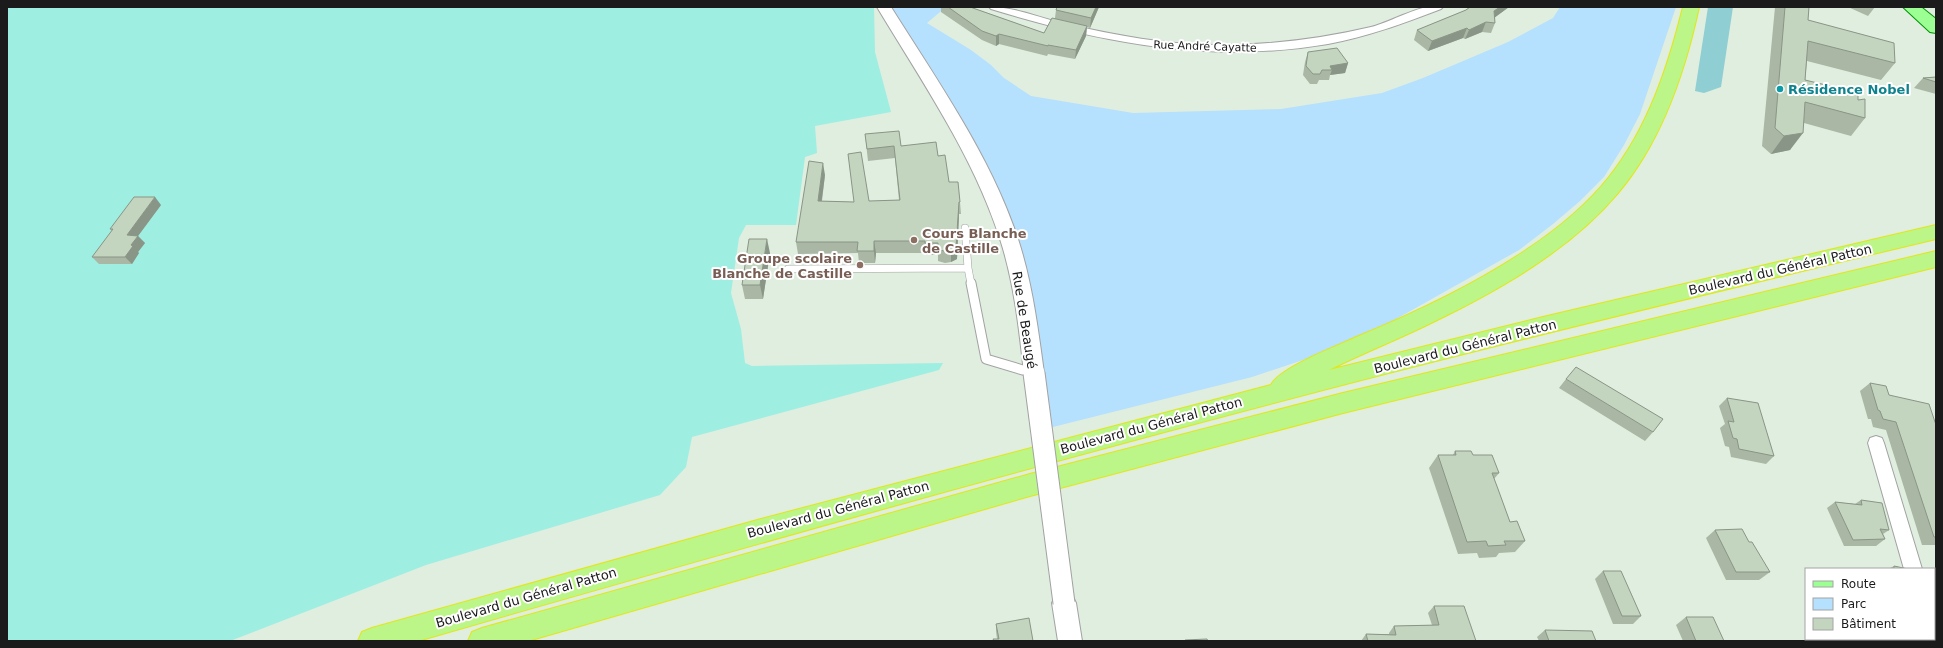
<svg xmlns="http://www.w3.org/2000/svg" width="1943" height="648" viewBox="0 0 1943 648" font-family="'DejaVu Sans',sans-serif">
<style>
.grass{fill:#9eeee2}
.forest{fill:#8fced2}
.park{fill:#b5e0fe}
.lines{fill:none;stroke-linecap:round;stroke-linejoin:round}
.service-far1-casing{stroke:#a2a2a2;stroke-width:8}
.service-casing{stroke:#a2a2a2;stroke-width:11}
.minor-casing{stroke:#a2a2a2;stroke-width:2}
.tertiary-casing{stroke:#a2a2a2;stroke-width:2}
.primary-casing{stroke:#009202;stroke-width:2}
.trunk-casing{stroke:#e5e513;stroke-width:2}
.service-far1{stroke:#fff;stroke-width:7}
.service{stroke:#fff;stroke-width:9}
.minor{fill:#fff;fill-rule:evenodd}
.tertiary{fill:#fff;fill-rule:evenodd}
.primary{fill:#9cff93;fill-rule:evenodd}
.trunk{fill:#bcf688;fill-rule:evenodd}
.tertiary-bridge-casing{stroke:#a2a2a2;stroke-width:23;stroke-linecap:butt}
.tertiary-bridge{stroke:#fff;stroke-width:21}
.wall{fill:#a9b7a4}
.shaded-wall{fill:#899586}
.building{fill:#c4d5bf;stroke:#899586}
.culture-dot{fill:#0f9aa8;stroke:#fff;stroke-width:1.5}
.education-dot{fill:#8d6e63;stroke:#fff;stroke-width:1.5}
.labels{text-anchor:middle;stroke-width:4;stroke-linejoin:round;paint-order:stroke}
.far-street-label{font-size:11px;fill:#1b1b1b;stroke:#fff}
.culture-label{font-size:13px;font-weight:bold;fill:#0d838f;stroke:#fff;text-anchor:start}
.education-label{font-size:13px;font-weight:bold;fill:#785e54;stroke:#fff;text-anchor:start}
.street-label{font-size:13px;fill:#1b1b1b;stroke:#fff}
</style>
<rect width="100%" height="100%" fill="#dfeedf"/>
<path class="grass" d="M 7,7 L 874,7 L 875,52 L 891,112 L 815,126 L 817,153 L 805,157 L 796,225 L 746,225 L 739,238 L 731,293 L 741,329 L 745,363 L 752,366 L 943,363 L 939,370 L 692,437 L 686,467 L 660,495 L 426,565 L 230,641 L 7,641 Z"/>
<path class="forest" d="M 1708,7 L 1733,7 L 1721,87 L 1704,93 L 1695,91 Z"/>
<path class="park" d="M 884,7 L 946,7 L 927,23 L 971,50 L 991,65 L 1004,78 L 1031,96 L 1133,113 L 1281,109 L 1382,93 L 1423,78 L 1508,42 L 1553,18 L 1560,7 L 1676,7 L 1640,114 L 1624,145 L 1604,177 L 1580,201 L 1553,224 L 1519,250 L 1389,323 L 1324,353 L 1252,377 L 1041,430 L 1027,320 L 994,199 Z"/>
<g class="lines">
<g class="service-far1-casing">
<path id="service-far1" d="M 965,228 L 968,268 L 971,284
M 788,269 L 968,268"/>
</g>
<g class="service-casing">
<path id="service" d="M 971,283 L 986,359 L 1033,373"/>
</g>
<g class="minor-casing">
<path id="minor" d="M 989,7 C 1016,7 1039,18 1066,24 C 1115,35 1167,45 1218,45 C 1270,45 1320,39 1371,27 C 1388,23 1412,9 1428,7 C 1432,6 1438,7 1443,7 L 1441,9 C 1404,23 1367,37 1328,44 C 1212,64 1102,43 991,9 Z
M 1876,436 L 1882,438 L 1884,443 L 1922,569 L 1904,569 L 1868,443 L 1870,438 Z"/>
</g>
<g class="tertiary-casing">
<path id="tertiary" d="M 877,7 L 891,7 C 938,82 990,155 1018,239 C 1032,282 1038,328 1044,373 L 1041,379 L 1034,381 L 1027,379 L 1024,373 C 1019,328 1014,282 1000,239 C 973,155 922,82 877,7 Z
M 1064,592 L 1072,595 L 1076,603 L 1082,641 L 1058,641 L 1052,603 L 1056,595 Z"/>
</g>
<g class="primary-casing">
<path id="primary" d="M 1903,7 L 1921,7 L 1936,19 L 1936,33 L 1930,32 Z"/>
</g>
<g class="trunk-casing">
<path id="trunk" d="M 1683,7 L 1699,7 C 1685,72 1662,141 1618,193 C 1570,250 1499,290 1433,322 C 1399,339 1363,353 1329,370 L 1543,317 L 1936,225 L 1936,239 C 1739,286 1542,333 1346,384 C 1035,465 726,552 418,641 L 358,641 L 362,632 L 372,628 L 761,519 L 1271,385 C 1280,367 1340,345 1359,336 C 1441,302 1554,247 1609,177 C 1648,128 1668,67 1683,7 Z
M 1936,251 L 1936,267 L 1343,413 L 1030,496 L 528,641 L 468,641 L 472,632 L 482,628 L 1030,474 L 1343,393 Z"/>
</g>
<use href="#service-far1" class="service-far1"/>
<use href="#service" class="service"/>
<use href="#minor" class="minor"/>
<use href="#tertiary" class="tertiary"/>
<use href="#primary" class="primary"/>
<use href="#trunk" class="trunk"/>
<g class="tertiary-bridge-casing">
<path id="tertiary-bridge" d="M 1034,373 L 1064,603"/>
</g>
<use href="#tertiary-bridge" class="tertiary-bridge"/>
</g>
<path class="wall" d="M 941,7 L 970,7 L 1044,33 L 1055,18 L 1056,10 L 1057,7 L 1099,7 L 1090,28 L 1087,27 L 1086,36 L 1075,59 L 1048,54 L 1047,56 L 999,44 L 996,46 L 982,40 L 941,12 Z
M 1470,7 L 1509,7 L 1495,17 L 1495,23 L 1491,33 L 1482,32 L 1465,39 L 1463,38 L 1428,51 L 1414,40 L 1417,30 L 1466,10 Z
M 1775,7 L 1809,7 L 1808,20 L 1895,63 L 1881,80 L 1807,61 L 1805,80 L 1855,94 L 1858,100 L 1865,118 L 1851,136 L 1804,123 L 1790,150 L 1771,154 L 1762,146 Z
M 1848,7 L 1875,7 L 1868,16 Z
M 1308,52 L 1348,63 L 1345,73 L 1330,75 L 1329,80 L 1319,80 L 1317,84 L 1310,84 L 1303,75 L 1305,62 Z
M 1936,77 L 1936,94 L 1914,88 L 1923,78 Z
M 865,134 L 901,146 L 938,156 L 949,182 L 960,202 L 961,214 L 959,214 L 957,259 L 951,262 L 945,263 L 938,261 L 938,255 L 926,255 L 926,253 L 876,253 L 875,263 L 859,263 L 858,253 L 798,254 L 796,242 L 825,175 L 822,201 L 854,202 L 899,200 L 895,158 L 868,161 Z
M 161,205 L 138,236 L 145,243 L 138,252 L 139,253 L 132,264 L 99,264 L 92,257 L 112,231 L 110,229 Z
M 770,253 L 763,299 L 745,299 L 742,285 Z
M 1566,379 L 1653,432 L 1645,441 L 1559,388 Z
M 1870,383 L 1936,425 L 1936,545 L 1922,545 L 1886,430 L 1873,427 L 1871,419 L 1868,419 L 1860,391 Z
M 1727,398 L 1774,456 L 1766,464 L 1731,457 L 1729,447 L 1725,446 L 1720,428 L 1725,424 L 1719,406 Z
M 1455,451 L 1473,455 L 1499,473 L 1494,479 L 1510,522 L 1525,541 L 1515,552 L 1499,553 L 1496,557 L 1479,558 L 1477,553 L 1458,554 L 1429,468 L 1438,455 L 1453,455 Z
M 1861,500 L 1889,530 L 1883,534 L 1885,539 L 1876,546 L 1844,546 L 1827,508 L 1835,502 L 1855,504 Z
M 1715,530 L 1770,572 L 1759,580 L 1726,580 L 1706,538 Z
M 1894,566 L 1908,569 L 1888,569 Z
M 1603,571 L 1641,616 L 1633,624 L 1613,624 L 1595,579 Z
M 1434,606 L 1476,641 L 1361,641 L 1366,634 L 1389,634 L 1389,633 L 1394,626 L 1432,625 L 1428,613 Z
M 1686,617 L 1724,641 L 1683,641 L 1676,625 Z
M 996,624 L 1033,641 L 993,641 L 993,639 L 997,639 L 996,631 Z
M 1545,630 L 1596,641 L 1539,641 L 1537,637 Z
M 1900,639 L 1934,639 L 1936,641 L 1900,641 Z"/>
<path class="shaded-wall" d="M 1096,7 L 1099,7 L 1090,28 L 1091,18 Z
M 1500,7 L 1509,7 L 1490,21 L 1494,11 Z
M 1486,22 L 1482,32 L 1465,39 L 1469,30 Z
M 1087,26 L 1086,36 L 1075,59 L 1076,50 Z
M 1467,28 L 1463,38 L 1428,51 L 1432,41 Z
M 999,34 L 999,44 L 996,46 L 996,36 Z
M 1348,63 L 1345,73 L 1330,75 L 1332,70 L 1330,66 Z
M 1803,133 L 1790,150 L 1771,154 L 1784,136 Z
M 823,163 L 825,175 L 820,213 L 818,201 Z
M 155,197 L 161,205 L 138,236 L 145,243 L 138,252 L 139,253 L 132,264 L 125,257 L 131,245 L 127,235 Z
M 959,202 L 959,214 L 957,259 L 951,262 L 951,251 Z
M 767,239 L 770,253 L 763,299 L 760,285 Z
M 874,241 L 876,253 L 875,263 L 874,251 Z"/>
<path class="building" d="M 948,7 L 970,7 L 1044,33 L 1052,18 L 1087,26 L 1076,50 L 1048,45 L 1048,46 L 999,34 L 996,36 L 982,31 Z
M 1057,7 L 1096,7 L 1091,18 L 1056,10 Z
M 1470,7 L 1500,7 L 1494,11 L 1495,23 L 1486,22 L 1469,30 L 1467,28 L 1432,41 L 1417,30 L 1466,10 Z
M 1785,7 L 1809,7 L 1808,20 L 1894,43 L 1895,63 L 1808,41 L 1805,80 L 1855,92 L 1855,94 L 1858,95 L 1858,100 L 1865,99 L 1865,118 L 1805,102 L 1803,133 L 1784,136 L 1775,128 Z
M 1337,48 L 1348,63 L 1330,66 L 1332,70 L 1322,70 L 1320,74 L 1313,74 L 1306,66 L 1308,52 Z
M 1936,77 L 1936,82 L 1923,78 Z
M 899,131 L 901,146 L 936,142 L 938,156 L 945,155 L 949,182 L 958,182 L 960,202 L 959,202 L 956,247 L 951,251 L 945,251 L 938,250 L 938,243 L 925,243 L 925,241 L 874,241 L 874,251 L 857,251 L 858,242 L 796,242 L 809,161 L 823,163 L 818,201 L 854,202 L 848,154 L 861,152 L 869,201 L 900,200 L 894,146 L 867,149 L 865,134 Z
M 134,197 L 155,197 L 127,235 L 138,236 L 131,245 L 133,246 L 125,257 L 92,257 L 113,229 L 110,229 Z
M 749,239 L 767,239 L 760,285 L 742,285 Z
M 1576,367 L 1663,419 L 1653,432 L 1566,379 Z
M 1870,383 L 1886,386 L 1889,395 L 1929,404 L 1936,425 L 1936,537 L 1934,537 L 1896,422 L 1883,419 L 1880,411 L 1878,410 Z
M 1727,398 L 1758,403 L 1774,456 L 1739,449 L 1737,439 L 1733,438 L 1728,421 L 1734,422 Z
M 1455,451 L 1471,451 L 1473,455 L 1492,455 L 1499,473 L 1492,473 L 1498,489 L 1510,522 L 1517,521 L 1525,541 L 1504,541 L 1506,545 L 1488,546 L 1486,541 L 1467,542 L 1438,455 L 1456,455 Z
M 1861,500 L 1882,503 L 1889,530 L 1880,529 L 1885,539 L 1853,540 L 1835,502 L 1862,505 Z
M 1742,529 L 1749,542 L 1752,542 L 1770,572 L 1736,572 L 1715,530 Z
M 1894,566 L 1908,569 L 1894,569 Z
M 1603,571 L 1621,571 L 1641,616 L 1622,616 Z
M 1434,606 L 1464,606 L 1476,641 L 1368,641 L 1366,634 L 1396,635 L 1394,626 L 1439,625 Z
M 1686,617 L 1713,617 L 1724,641 L 1696,641 Z
M 1934,617 L 1936,624 L 1936,641 L 1914,641 L 1913,639 L 1934,639 Z
M 1029,618 L 1033,641 L 994,641 L 993,639 L 999,639 L 996,624 Z
M 1545,630 L 1592,631 L 1596,641 L 1549,641 Z
M 1207,639 L 1208,641 L 1186,641 L 1185,640 Z"/>
<circle class="culture-dot" cx="1780" cy="89" r="4"/>
<g class="education-dot">
<circle cx="914" cy="240" r="4"/>
<circle cx="860" cy="265" r="4"/>
</g>
<g class="labels">
<g class="far-street-label">
<text transform="translate(1205 46) rotate(2)" y="4">Rue André Cayatte</text>
</g>
<g class="culture-label">
<text x="1788" y="94">Résidence Nobel</text>
</g>
<g class="education-label">
<text x="922" y="238">Cours Blanche<tspan x="922" dy="15">de Castille</tspan></text>
<text x="852" y="263" text-anchor="end">Groupe scolaire<tspan x="852" dy="15">Blanche de Castille</tspan></text>
</g>
<g class="street-label">
<text transform="translate(1780 269) rotate(-13)" y="5">Boulevard du Général Patton</text>
<text transform="translate(1025 320) rotate(81)" y="5">Rue de Beaugé</text>
<text transform="translate(1465 346) rotate(-14)" y="5">Boulevard du Général Patton</text>
<text transform="translate(1151 425) rotate(-15)" y="5">Boulevard du Général Patton</text>
<text transform="translate(838 509) rotate(-15)" y="5">Boulevard du Général Patton</text>
<text transform="translate(526 597) rotate(-16)" y="5">Boulevard du Général Patton</text>
</g>
</g>
<rect width="1943" height="648" fill="none" stroke="#1b1b1b" stroke-width="16"/>
<rect x="1805" y="568" width="130" height="72" fill="#ffffff" stroke="#a4a4a4"/>
<rect x="1813" y="581" width="20" height="6" fill="#9cff93" stroke="#a4a4a4"/>
<text x="1841" y="588" font-size="12" fill="#1b1b1b">Route</text>
<rect x="1813" y="598" width="20" height="12" fill="#b5e0fe" stroke="#a4a4a4"/>
<text x="1841" y="608" font-size="12" fill="#1b1b1b">Parc</text>
<rect x="1813" y="618" width="20" height="12" fill="#c4d5bf" stroke="#a4a4a4"/>
<text x="1841" y="628" font-size="12" fill="#1b1b1b">Bâtiment</text>
</svg>
